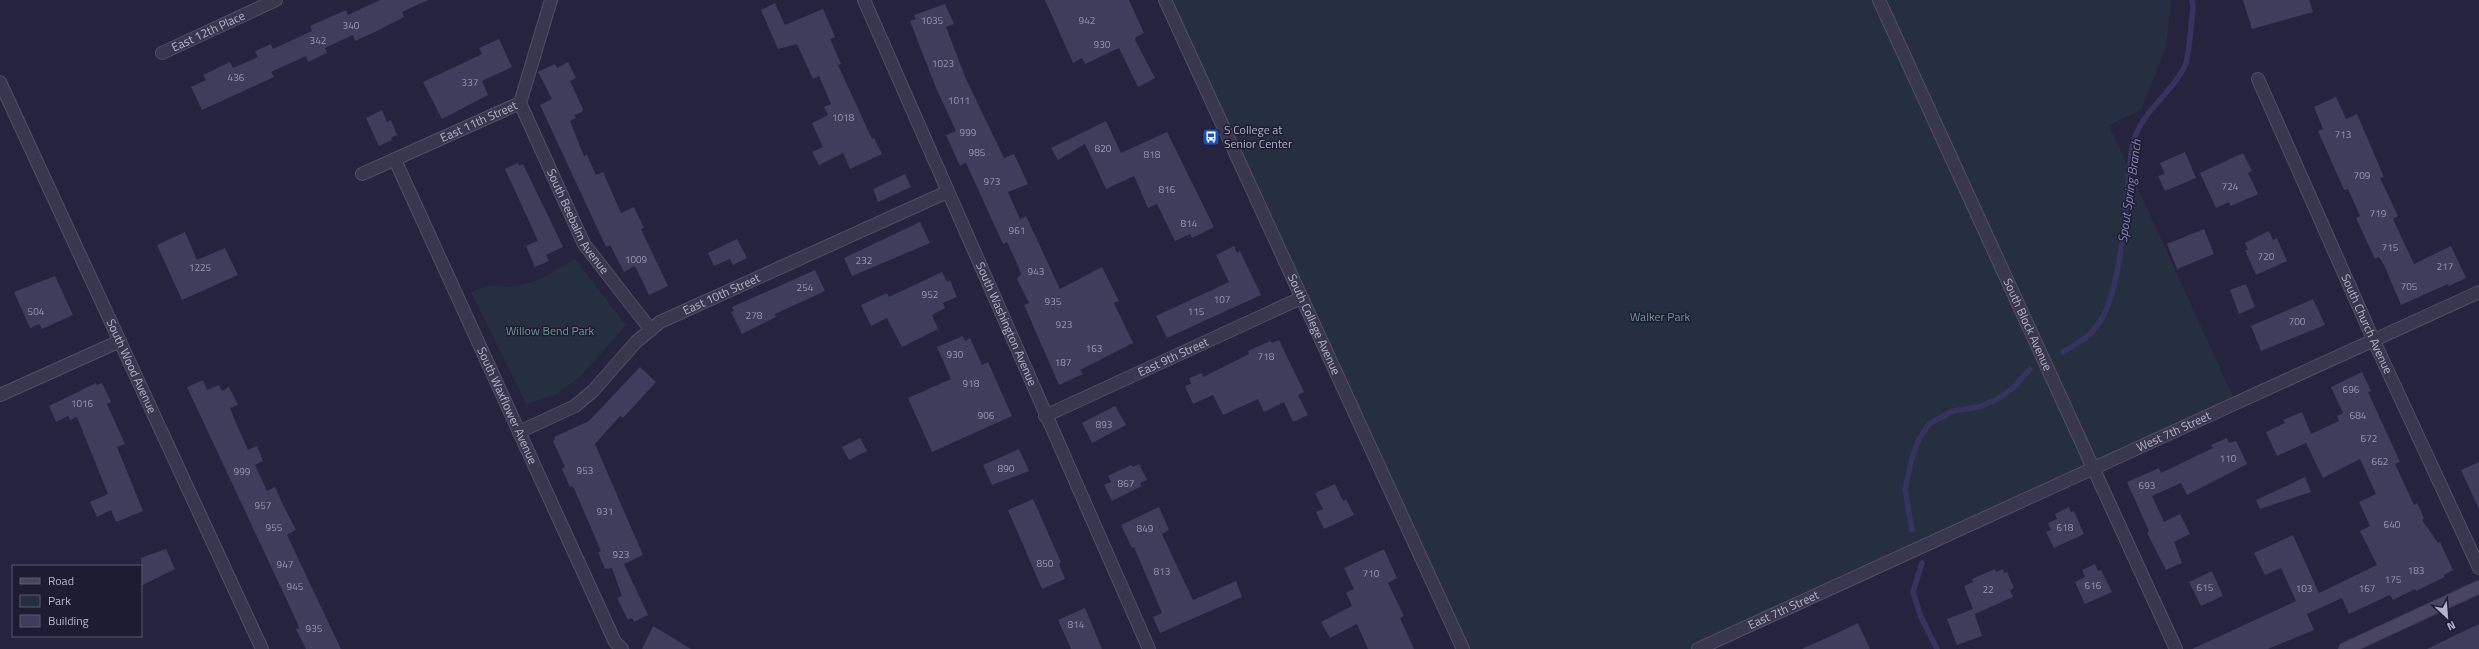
<svg xmlns="http://www.w3.org/2000/svg" width="2479" height="649" viewBox="0 0 2479 649" font-family="'Titillium Web',sans-serif">
<style>
.green{fill:#252f3f}
.lines{fill:none;stroke-linecap:round;stroke-linejoin:round}
.stream{stroke:#373361;stroke-width:5.5}
.building{fill:#3f3d5c}
.minor-casing{stroke:#514f66;stroke-width:14}
.tertiary-casing{stroke:#514f66;stroke-width:14}
.secondary-casing{stroke:#3f3d54;stroke-width:14}
.minor{stroke:#39374e;stroke-width:12}
.tertiary{stroke:#39374e;stroke-width:12}
.secondary{stroke:#494561;stroke-width:12}
.labels{text-anchor:middle;stroke-width:3;stroke-linejoin:round;paint-order:stroke}
.number-label{font-size:10px;fill:#9896ae}
.street-label{font-size:12px;fill:#b5b3c9;stroke:#1e1c33}
.poi-label{font-size:12px;fill:#b5b3c9;stroke:#1e1c33;text-anchor:start}
.park-label{font-size:12px;fill:#699b8e;stroke:#1e1c33}
.water-label{font-size:13px;font-style:italic;fill:#8581b6;stroke:#1e1c33}
</style>
<rect width="100%" height="100%" fill="#25233e"/>
<path class="green" d="M 1165,0 L 2171,0 L 2166,48 L 2141,110 L 2109,125 L 2236,403 L 1698,649 L 1463,649 Z
M 575,259 L 626,325 L 580,377 L 555,395 L 526,404 L 471,292 C 495,280 497,289 519,286 C 539,282 557,269 575,259 Z"/>
<g class="lines">
<path class="stream" d="M 2063,352 C 2072,346 2083,341 2091,333 C 2122,303 2124,215 2129,173 C 2131,163 2130,152 2133,143 C 2141,112 2170,95 2184,68 C 2190,56 2191,22 2193,8 L 2192,0
M 1912,530 L 1905,489 L 1912,458 L 1919,439 L 1929,424 L 1953,411 L 1979,407 L 1998,399 L 2013,388 L 2030,369
M 1922,563 L 1913,592 L 1921,617 L 1937,649"/>
</g>
<path class="building" d="M 380,0 L 428,0 L 402,12 L 404,17 L 375,32 L 355,41 L 353,35 L 338,42 L 325,48 L 327,53 L 308,62 L 306,56 L 271,72 L 274,77 L 202,110 L 191,87 L 206,80 L 203,75 L 230,62 L 233,68 L 258,57 L 255,51 L 271,44 L 273,49 L 312,31 L 310,26 L 346,10 L 348,15 Z
M 1045,0 L 1129,0 L 1144,33 L 1136,37 L 1135,40 L 1155,78 L 1138,87 L 1119,48 L 1085,64 L 1082,58 L 1073,63 Z
M 2243,0 L 2309,0 L 2313,12 L 2252,29 Z
M 775,3 L 785,25 L 823,9 L 835,37 L 830,39 L 841,64 L 838,65 L 872,139 L 874,138 L 882,154 L 850,169 L 843,153 L 819,165 L 812,152 L 823,147 L 812,123 L 828,115 L 824,107 L 831,104 L 819,76 L 813,79 L 797,44 L 778,49 L 761,10 Z
M 945,4 L 954,24 L 946,27 L 966,79 L 1004,158 L 1014,154 L 1028,184 L 1008,192 L 1020,219 L 1026,216 L 1060,289 L 1102,267 L 1119,301 L 1114,303 L 1133,343 L 1080,370 L 1083,374 L 1059,385 L 1024,305 L 1029,303 L 1017,279 L 1021,274 L 1019,268 L 1007,242 L 1003,244 L 966,163 L 960,166 L 946,135 L 956,131 L 936,88 L 910,21 L 916,19 L 914,15 Z
M 499,39 L 512,67 L 482,81 L 488,95 L 442,119 L 423,82 L 482,54 L 479,48 Z
M 568,62 L 576,78 L 570,81 L 583,109 L 582,112 L 574,115 L 576,118 L 570,121 L 584,156 L 587,155 L 596,175 L 603,172 L 621,213 L 634,207 L 644,228 L 641,229 L 668,286 L 649,295 L 635,266 L 624,272 L 610,245 L 606,247 L 540,105 L 552,99 L 538,72 L 555,64 L 557,68 Z
M 2336,97 L 2346,119 L 2357,114 L 2384,177 L 2380,178 L 2398,216 L 2393,219 L 2414,264 L 2451,246 L 2466,278 L 2449,286 L 2448,284 L 2401,305 L 2384,265 L 2379,257 L 2375,259 L 2356,218 L 2360,216 L 2348,189 L 2344,190 L 2318,131 L 2323,129 L 2314,107 Z
M 382,110 L 387,122 L 391,120 L 397,135 L 391,138 L 392,140 L 379,146 L 366,118 Z
M 1106,121 L 1121,153 L 1167,132 L 1214,227 L 1192,238 L 1190,234 L 1175,241 L 1157,204 L 1148,208 L 1134,176 L 1106,189 L 1085,144 L 1058,160 L 1051,148 Z
M 2185,152 L 2196,178 L 2165,191 L 2158,176 L 2165,174 L 2160,163 Z
M 2243,153 L 2252,171 L 2248,173 L 2258,194 L 2231,206 L 2229,202 L 2216,208 L 2200,173 Z
M 518,163 L 519,166 L 523,164 L 563,247 L 546,255 L 549,261 L 535,267 L 526,246 L 538,241 L 505,169 Z
M 905,174 L 911,187 L 878,202 L 873,189 Z
M 920,222 L 930,243 L 852,276 L 844,258 Z
M 2204,229 L 2214,254 L 2177,269 L 2167,244 Z
M 2269,231 L 2273,240 L 2277,238 L 2287,261 L 2256,275 L 2245,250 L 2248,250 L 2245,243 Z
M 185,232 L 197,260 L 225,248 L 238,275 L 182,300 L 157,245 Z
M 737,239 L 747,258 L 733,265 L 730,259 L 714,266 L 708,253 Z
M 1234,246 L 1237,253 L 1240,251 L 1261,295 L 1167,338 L 1156,316 L 1229,282 L 1216,255 Z
M 815,270 L 825,291 L 775,314 L 776,317 L 742,334 L 731,312 L 734,311 L 732,307 Z
M 942,272 L 947,282 L 950,280 L 957,297 L 943,303 L 945,308 L 932,315 L 938,329 L 902,347 L 887,318 L 871,326 L 861,305 L 887,293 L 889,297 Z
M 55,276 L 73,315 L 42,329 L 39,324 L 30,328 L 14,292 Z
M 2246,284 L 2255,307 L 2239,314 L 2230,290 Z
M 2313,299 L 2325,325 L 2261,351 L 2251,326 Z
M 963,336 L 965,341 L 970,338 L 982,365 L 988,362 L 1012,416 L 932,452 L 908,398 L 951,379 L 937,347 Z
M 1279,340 L 1304,392 L 1298,395 L 1308,415 L 1293,422 L 1284,402 L 1264,412 L 1258,399 L 1223,415 L 1213,395 L 1193,404 L 1185,386 L 1191,384 L 1189,378 L 1202,373 L 1203,377 L 1249,354 L 1248,351 L 1270,341 L 1272,343 Z
M 640,367 L 656,382 L 623,418 L 620,416 L 595,444 L 643,555 L 624,564 L 648,615 L 634,622 L 632,618 L 628,620 L 617,598 L 622,596 L 612,568 L 605,569 L 598,552 L 601,551 L 573,486 L 570,487 L 562,469 L 565,467 L 553,441 L 555,440 L 554,437 L 589,421 Z
M 2362,372 L 2371,391 L 2368,392 L 2400,462 L 2395,464 L 2414,505 L 2417,503 L 2424,518 L 2422,520 L 2438,543 L 2440,542 L 2453,570 L 2444,575 L 2445,577 L 2416,591 L 2415,589 L 2393,600 L 2390,595 L 2349,614 L 2342,598 L 2307,614 L 2314,630 L 2268,649 L 2192,649 L 2296,601 L 2281,568 L 2265,575 L 2254,553 L 2293,535 L 2319,593 L 2377,565 L 2360,531 L 2370,526 L 2359,502 L 2376,494 L 2360,459 L 2323,478 L 2306,443 L 2277,456 L 2266,432 L 2285,423 L 2283,420 L 2302,412 L 2311,434 L 2339,421 L 2337,416 L 2343,413 L 2331,387 Z
M 203,380 L 207,390 L 219,385 L 222,391 L 229,387 L 238,405 L 230,408 L 235,421 L 248,450 L 257,446 L 263,461 L 255,465 L 267,491 L 275,487 L 285,509 L 296,530 L 287,535 L 341,649 L 306,649 L 296,629 L 299,628 L 296,620 L 187,387 Z
M 96,383 L 97,385 L 102,383 L 111,402 L 107,404 L 125,444 L 117,447 L 143,511 L 116,522 L 111,510 L 97,517 L 90,502 L 108,494 L 77,417 L 70,420 L 68,416 L 56,422 L 49,406 Z
M 1115,406 L 1126,425 L 1092,443 L 1082,423 Z
M 860,438 L 867,451 L 849,460 L 842,447 Z
M 2227,438 L 2229,443 L 2236,441 L 2247,464 L 2187,495 L 2181,483 L 2152,496 L 2164,522 L 2180,514 L 2190,534 L 2174,542 L 2182,563 L 2166,570 L 2147,533 L 2149,531 L 2127,482 L 2159,468 L 2161,473 L 2213,448 L 2211,445 Z
M 1019,449 L 1029,471 L 992,485 L 983,465 Z
M 2479,462 L 2479,509 L 2461,470 Z
M 1139,464 L 1147,480 L 1140,483 L 1142,486 L 1112,501 L 1104,485 L 1111,482 L 1108,476 L 1131,465 L 1133,467 Z
M 2305,477 L 2311,492 L 2260,509 L 2256,500 Z
M 1335,484 L 1343,501 L 1346,499 L 1354,515 L 1324,529 L 1316,512 L 1323,509 L 1315,493 Z
M 1033,499 L 1061,562 L 1059,564 L 1065,579 L 1042,589 L 1008,510 Z
M 1159,507 L 1169,530 L 1162,534 L 1193,600 L 1236,581 L 1242,597 L 1160,633 L 1153,617 L 1162,613 L 1134,547 L 1132,548 L 1121,525 Z
M 2069,507 L 2071,512 L 2074,511 L 2084,534 L 2054,548 L 2046,532 L 2051,530 L 2048,523 L 2057,519 L 2055,514 Z
M 166,549 L 175,569 L 141,586 L 141,558 Z
M 1384,549 L 1397,578 L 1388,583 L 1404,616 L 1400,618 L 1414,649 L 1368,649 L 1357,624 L 1330,638 L 1321,622 L 1352,606 L 1346,593 L 1354,589 L 1344,568 Z
M 2095,564 L 2098,571 L 2101,570 L 2112,592 L 2085,604 L 2075,582 L 2085,577 L 2082,570 Z
M 1995,569 L 1996,572 L 2003,569 L 2004,573 L 2007,572 L 2014,588 L 2010,590 L 2013,597 L 1975,614 L 1964,586 L 1973,582 L 1972,579 Z
M 2212,571 L 2223,596 L 2201,606 L 2189,582 Z
M 1085,608 L 1102,649 L 1071,649 L 1058,620 Z
M 1973,609 L 1982,636 L 1957,645 L 1947,619 Z
M 1858,623 L 1870,649 L 1802,649 L 1835,634 Z
M 2479,624 L 2479,649 L 2427,649 L 2466,630 Z
M 653,626 L 691,649 L 642,649 Z"/>
<g class="lines">
<g class="minor-casing">
<g id="minor">
<path id="s1" d="M 864,0 L 1149,649"/>
<path id="s2" d="M 1879,0 L 2176,649"/>
<path id="s3" d="M 162,53 L 276,0"/>
<path id="s4" d="M 2258,79 L 2373,339 L 2479,568"/>
<path id="s5" d="M 0,82 L 262,649"/>
<path id="s6" d="M 520,103 L 584,244 L 651,330"/>
<path id="s7" d="M 395,160 L 615,642 L 622,649"/>
<path id="s8" d="M 362,174 L 520,103 L 551,0"/>
<path d="M 0,395 L 120,341"/>
<path id="s9" d="M 1045,416 L 1301,298"/>
<path id="s10" d="M 519,432 L 575,406 L 593,391 L 636,342 L 660,322 L 947,192"/>
<path id="s11" d="M 1698,649 L 2479,292"/>
</g>
</g>
<g class="tertiary-casing">
<g id="tertiary">
<path id="s12" d="M 1165,0 L 1463,649"/>
</g>
</g>
<g class="secondary-casing">
<path id="secondary" d="M 2345,649 L 2479,587"/>
</g>
<use href="#minor" class="minor"/>
<use href="#tertiary" class="tertiary"/>
<use href="#secondary" class="secondary"/>
</g>
<defs>
<g id="bus-square" transform="scale(0.9)"><rect x="-9" y="-9" width="18" height="18" rx="4" fill="#1a4fb4" stroke="#1e1c33"/><path d="M-5-6H5V4H4V6H2V4H-2V6H-4V4H-5ZM-3.5-4V0h7V-4ZM-3.5 1.2v1.5H-2V1.2ZM2 1.2v1.5H3.5V1.2Z" fill="#fff"/></g>
</defs>
<g fill-rule="evenodd">
<use href="#bus-square" x="1211" y="137"/>
</g>
<g class="labels">
<g class="number-label">
<text x="932" y="24">1035</text>
<text x="1087" y="24">942</text>
<text x="351" y="29">340</text>
<text x="318" y="44">342</text>
<text x="1102" y="48">930</text>
<text x="943" y="67">1023</text>
<text x="236" y="81">436</text>
<text x="470" y="86">337</text>
<text x="959" y="104">1011</text>
<text x="843" y="121">1018</text>
<text x="968" y="136">999</text>
<text x="2343" y="138">713</text>
<text x="1103" y="152">820</text>
<text x="977" y="156">985</text>
<text x="1152" y="158">818</text>
<text x="2362" y="179">709</text>
<text x="992" y="185">973</text>
<text x="2230" y="190">724</text>
<text x="1167" y="193">816</text>
<text x="2378" y="217">719</text>
<text x="1189" y="227">814</text>
<text x="1017" y="234">961</text>
<text x="2390" y="251">715</text>
<text x="2266" y="260">720</text>
<text x="636" y="263">1009</text>
<text x="864" y="264">232</text>
<text x="2445" y="270">217</text>
<text x="200" y="271">1225</text>
<text x="1036" y="275">943</text>
<text x="2409" y="290">705</text>
<text x="805" y="291">254</text>
<text x="930" y="298">952</text>
<text x="1222" y="303">107</text>
<text x="1053" y="305">935</text>
<text x="36" y="315">504</text>
<text x="1196" y="315">115</text>
<text x="754" y="319">278</text>
<text x="2297" y="325">700</text>
<text x="1064" y="328">923</text>
<text x="1094" y="352">163</text>
<text x="955" y="358">930</text>
<text x="1266" y="360">718</text>
<text x="1063" y="366">187</text>
<text x="971" y="387">918</text>
<text x="2351" y="393">696</text>
<text x="82" y="407">1016</text>
<text x="986" y="419">906</text>
<text x="2358" y="419">684</text>
<text x="1104" y="428">893</text>
<text x="2369" y="442">672</text>
<text x="2228" y="462">110</text>
<text x="2380" y="465">662</text>
<text x="1006" y="472">890</text>
<text x="585" y="474">953</text>
<text x="242" y="475">999</text>
<text x="1126" y="487">867</text>
<text x="2147" y="489">693</text>
<text x="263" y="509">957</text>
<text x="605" y="515">931</text>
<text x="2392" y="528">640</text>
<text x="274" y="531">955</text>
<text x="2065" y="531">618</text>
<text x="1145" y="532">849</text>
<text x="621" y="558">923</text>
<text x="1045" y="567">850</text>
<text x="285" y="568">947</text>
<text x="2416" y="574">183</text>
<text x="1162" y="575">813</text>
<text x="1371" y="577">710</text>
<text x="2393" y="583">175</text>
<text x="2093" y="589">616</text>
<text x="295" y="590">945</text>
<text x="2205" y="591">615</text>
<text x="2304" y="592">103</text>
<text x="2367" y="592">167</text>
<text x="1988" y="593">22</text>
<text x="1076" y="628">814</text>
<text x="314" y="632">935</text>
</g>
<g class="street-label">
<text dy="4" stroke="none"><textPath href="#s3" startOffset="51">East 12th Place</textPath></text>
<text dy="4" stroke="none"><textPath href="#s8" startOffset="128">East 11th Street</textPath></text>
<text dy="4" stroke="none"><textPath href="#s6" startOffset="132">South Beebalm Avenue</textPath></text>
<text dy="4" stroke="none"><textPath href="#s10" startOffset="249">East 10th Street</textPath></text>
<text dy="4" stroke="none"><textPath href="#s2" startOffset="357">South Block Avenue</textPath></text>
<text dy="4" stroke="none"><textPath href="#s4" startOffset="268">South Church Avenue</textPath></text>
<text dy="4" stroke="none"><textPath href="#s1" startOffset="354">South Washington Avenue</textPath></text>
<text dy="4" stroke="none"><textPath href="#s12" startOffset="357">South College Avenue</textPath></text>
<text dy="4" stroke="none"><textPath href="#s9" startOffset="141">East 9th Street</textPath></text>
<text dy="4" stroke="none"><textPath href="#s5" startOffset="313">South Wood Avenue</textPath></text>
<text dy="4" stroke="none"><textPath href="#s7" startOffset="270">South Waxflower Avenue</textPath></text>
<text dy="4" stroke="none"><textPath href="#s11" startOffset="523">West 7th Street</textPath></text>
<text dy="4" stroke="none"><textPath href="#s11" startOffset="94">East 7th Street</textPath></text>
</g>
<g class="poi-label">
<text x="1224" y="134">S College at<tspan x="1224" dy="14">Senior Center</tspan></text>
</g>
<g class="park-label">
<text x="1660" y="321">Walker Park</text>
<text x="550" y="335">Willow Bend Park</text>
</g>
<g class="water-label">
<text transform="translate(2129 191) rotate(-82)" y="5">Spout Spring Branch</text>
</g>
</g>
<rect x="12" y="565" width="130" height="72" fill="#1e1c33" stroke="#5a586f"/>
<rect x="20" y="578" width="20" height="6" fill="#494561" stroke="#5a586f"/>
<text x="48" y="585" font-size="12" fill="#b5b3c9">Road</text>
<rect x="20" y="595" width="20" height="12" fill="#252f3f" stroke="#5a586f"/>
<text x="48" y="605" font-size="12" fill="#b5b3c9">Park</text>
<rect x="20" y="615" width="20" height="12" fill="#3f3d5c" stroke="#5a586f"/>
<text x="48" y="625" font-size="12" fill="#b5b3c9">Building</text>
<g transform="translate(2447 617) rotate(154)" stroke="#1e1c33" stroke-width="3" paint-order="stroke">
<path d="M0-3L7 15L0 10L-7 15Z" fill="#b5b3c9"/>
<text y="-6" font-size="11" font-weight="bold" text-anchor="middle" fill="#b5b3c9">N</text>
</g>
</svg>
